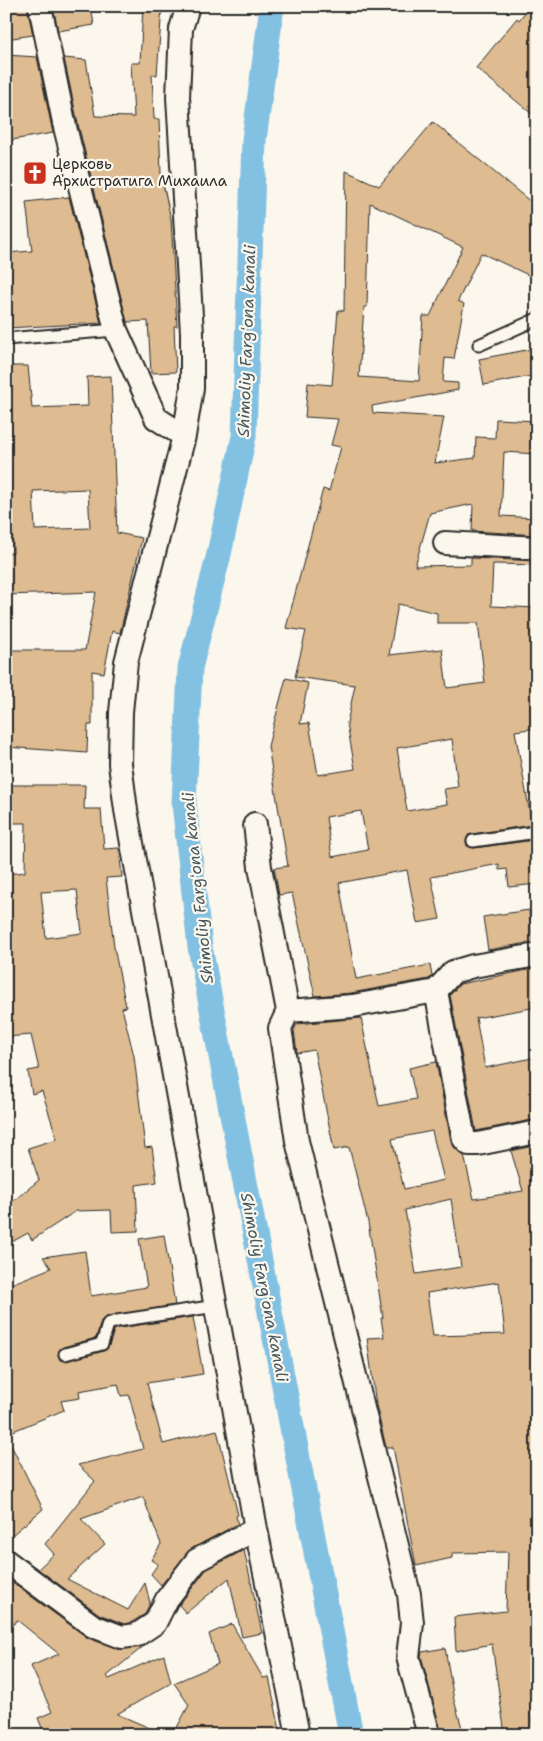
<svg xmlns="http://www.w3.org/2000/svg" width="543" height="1741" viewBox="0 0 543 1741" font-family="'Shantell Sans',sans-serif">
<style>
.lines{fill:none;stroke-linecap:round;stroke-linejoin:round}
.canal{stroke:#83c1e3;stroke-width:25}
.building{fill:#debb90;stroke:#2b2b2b;fill-rule:evenodd}
.service-casing{stroke:#2b2b2b;stroke-width:15}
.minor-casing{stroke:#2b2b2b;stroke-width:26}
.service{stroke:#fbf7ec;stroke-width:11}
.minor{stroke:#fbf7ec;stroke-width:22}
.labels{text-anchor:middle;stroke-width:4.5;stroke-linejoin:round;paint-order:stroke}
.poi-label{font-size:15px;fill:#2b2b2b;stroke:#fbf7ec;text-anchor:start}
.water-label{font-size:16px;font-style:italic;fill:#455862;stroke:#fbf7ec}
</style>
<rect width="100%" height="100%" fill="#fbf7ec"/>
<filter id="ink" filterUnits="userSpaceOnUse"><feTurbulence type="fractalNoise" baseFrequency=".02" numOctaves="2"/><feDisplacementMap in="SourceGraphic" scale="10" xChannelSelector="R" yChannelSelector="G"/><feConvolveMatrix kernelMatrix="1 2 1 2 8 2 1 2 1" color-interpolation-filters="sRGB"/></filter>
<g filter="url(#ink)">
<g class="lines">
<path class="canal" d="M 272,6 L 254,140 L 244,436 L 219,554 L 190,668 L 184,803 L 200,947 L 351,1735"/>
</g>
<path class="building" d="M 6,6 L 27,6 L 33,35 L 6,39 Z
M 53,6 L 91,6 L 94,25 L 58,31 Z
M 143,6 L 162,6 L 157,75 L 152,74 L 154,119 L 159,119 L 161,175 L 171,219 L 177,326 L 174,326 L 176,372 L 151,373 L 148,321 L 127,322 L 78,124 L 64,58 L 86,60 L 95,116 L 134,117 L 131,63 L 140,63 Z
M 530,6 L 537,6 L 537,118 L 476,68 L 517,18 L 519,20 Z
M 6,55 L 37,57 L 53,133 L 6,141 Z
M 433,122 L 537,207 L 537,279 L 481,253 L 458,301 L 464,304 L 454,359 L 445,358 L 443,382 L 458,383 L 458,390 L 372,406 L 373,413 L 444,417 L 435,463 L 475,458 L 476,437 L 495,438 L 496,419 L 537,421 L 537,454 L 504,452 L 501,516 L 537,518 L 537,535 L 472,531 L 473,504 L 430,513 L 415,566 L 471,565 L 471,558 L 537,561 L 537,565 L 493,564 L 491,606 L 537,608 L 537,728 L 515,731 L 532,825 L 472,834 L 468,835 L 466,842 L 467,846 L 474,848 L 535,840 L 537,884 L 509,887 L 507,869 L 499,870 L 499,864 L 431,877 L 440,919 L 417,923 L 407,870 L 339,883 L 356,979 L 430,965 L 432,976 L 429,979 L 351,993 L 315,996 L 292,893 L 279,895 L 274,868 L 288,866 L 268,746 L 286,678 L 308,683 L 300,724 L 309,723 L 318,775 L 355,769 L 347,723 L 355,685 L 295,677 L 306,631 L 286,628 L 323,489 L 329,491 L 341,447 L 331,445 L 338,419 L 305,417 L 308,383 L 332,385 L 338,310 L 344,311 L 346,171 L 379,186 ZM 370,203 L 463,247 L 430,316 L 423,316 L 419,381 L 359,377 L 364,307 L 367,307 ZM 398,604 L 437,613 L 437,623 L 478,623 L 485,683 L 447,688 L 442,649 L 389,655 ZM 452,739 L 458,787 L 444,789 L 447,804 L 407,811 L 397,748 ZM 361,811 L 368,850 L 332,857 L 326,817 Z
M 69,197 L 101,323 L 6,328 L 6,253 L 32,251 L 26,202 Z
M 537,348 L 537,375 L 484,385 L 479,359 Z
M 6,366 L 28,366 L 32,408 L 88,406 L 87,377 L 111,376 L 117,533 L 142,538 L 120,633 L 112,631 L 104,673 L 92,671 L 92,725 L 88,725 L 87,753 L 6,747 L 6,650 L 85,650 L 96,592 L 6,595 L 6,553 L 13,553 L 9,448 L 6,448 ZM 88,489 L 90,528 L 35,530 L 33,491 Z
M 6,785 L 85,785 L 84,809 L 101,809 L 104,849 L 119,848 L 122,877 L 106,878 L 114,947 L 126,1007 L 122,1008 L 134,1056 L 145,1148 L 152,1147 L 157,1182 L 136,1185 L 138,1231 L 112,1232 L 111,1210 L 76,1211 L 32,1240 L 28,1233 L 6,1245 L 6,1207 L 39,1180 L 28,1148 L 57,1139 L 42,1091 L 32,1094 L 28,1071 L 39,1069 L 31,1035 L 6,1037 L 6,874 L 25,872 L 26,823 L 6,823 ZM 77,890 L 82,933 L 46,938 L 41,892 Z
M 529,910 L 533,942 L 488,950 L 483,917 Z
M 537,968 L 537,1007 L 476,1018 L 485,1068 L 537,1057 L 537,1119 L 476,1131 L 450,995 L 460,984 Z
M 361,1018 L 379,1106 L 416,1099 L 409,1068 L 436,1062 L 451,1141 L 455,1148 L 464,1155 L 474,1199 L 523,1191 L 511,1151 L 537,1145 L 537,1711 L 530,1712 L 535,1735 L 505,1735 L 492,1644 L 456,1651 L 454,1617 L 506,1611 L 508,1552 L 452,1553 L 452,1558 L 416,1566 L 393,1447 L 386,1447 L 376,1405 L 367,1338 L 384,1337 L 381,1318 L 383,1318 L 368,1222 L 349,1147 L 334,1150 L 314,1050 L 297,1053 L 294,1030 L 297,1024 ZM 432,1131 L 444,1180 L 404,1189 L 392,1139 ZM 451,1199 L 461,1267 L 416,1274 L 405,1210 ZM 499,1282 L 505,1334 L 433,1336 L 427,1293 Z
M 164,1235 L 175,1305 L 106,1317 L 101,1321 L 96,1338 L 63,1347 L 58,1355 L 60,1360 L 66,1361 L 104,1351 L 109,1346 L 114,1330 L 119,1328 L 193,1317 L 203,1374 L 147,1383 L 163,1444 L 217,1430 L 238,1515 L 236,1516 L 238,1524 L 191,1549 L 161,1585 L 151,1574 L 158,1564 L 151,1560 L 161,1544 L 143,1497 L 81,1519 L 105,1544 L 67,1579 L 128,1610 L 145,1583 L 150,1603 L 145,1614 L 132,1622 L 124,1624 L 99,1614 L 38,1569 L 54,1554 L 45,1544 L 95,1481 L 78,1465 L 143,1449 L 129,1395 L 121,1396 L 118,1384 L 79,1391 L 80,1398 L 61,1401 L 64,1410 L 6,1434 L 6,1286 L 51,1268 L 43,1257 L 85,1251 L 91,1296 L 147,1287 L 139,1239 Z
M 6,1435 L 43,1509 L 6,1540 Z
M 244,1550 L 262,1633 L 242,1637 L 229,1578 L 186,1613 L 179,1605 L 206,1570 Z
M 13,1583 L 88,1638 L 118,1649 L 144,1646 L 107,1676 L 109,1679 L 164,1655 L 171,1683 L 117,1714 L 166,1735 L 45,1735 L 38,1718 L 52,1712 L 31,1666 L 59,1654 L 17,1620 L 6,1633 L 6,1591 Z
M 232,1624 L 263,1678 L 269,1677 L 281,1735 L 173,1735 L 189,1705 L 174,1683 L 218,1664 L 209,1634 Z
M 445,1648 L 454,1700 L 464,1735 L 442,1735 L 421,1656 L 422,1652 Z"/>
<g class="lines">
<g class="service-casing">
<path id="service" d="M 6,339 L 116,330
M 479,345 L 537,319
M 473,841 L 537,832
M 65,1354 L 102,1344 L 108,1324 L 117,1321 L 216,1306"/>
</g>
<g class="minor-casing">
<path id="minor" d="M 40,6 L 65,127 L 116,330 L 156,418 L 184,436
M 188,6 L 181,29 L 178,97 L 192,333 L 192,388 L 184,436 L 126,662 L 121,712 L 120,764 L 126,810 L 256,1529 L 298,1735
M 445,543 L 537,548
M 255,824 L 260,867 L 288,1011 L 280,1028 L 297,1141 L 409,1594 L 412,1623 L 408,1657 L 429,1735
M 436,991 L 464,1139 L 469,1144 L 478,1144 L 537,1132
M 288,1011 L 353,1006 L 436,991 L 453,972 L 473,966 L 537,955
M 6,1561 L 93,1626 L 122,1637 L 137,1635 L 155,1623 L 167,1599 L 197,1560 L 256,1529"/>
</g>
<use href="#service" class="service"/>
<use href="#minor" class="minor"/>
</g>
</g>
<defs>
<g id="church-square" transform="scale(1.25)"><rect x="-9" y="-9" width="18" height="18" rx="4" fill="#c8321e" stroke="#fbf7ec"/><path d="M-1.2-6h2.4v3.5h3.3v2.4h-3.3V6h-2.4V-.1h-3.3v-2.4h3.3Z" fill="#fff"/></g>
</defs>
<g fill-rule="evenodd">
<use href="#church-square" x="35" y="173"/>
</g>
<g class="labels">
<g class="poi-label">
<text x="52" y="169">Церковь<tspan x="52" dy="17">Архистратига Михаила</tspan></text>
</g>
<g class="water-label">
<text transform="translate(246 341) rotate(-88)" y="6">Shimoliy Fargʻona kanali</text>
<text transform="translate(197 888) rotate(-96)" y="6">Shimoliy Fargʻona kanali</text>
<text transform="translate(265 1287) rotate(79)" y="6">Shimoliy Fargʻona kanali</text>
</g>
</g>
<rect width="543" height="1741" fill="none" stroke="#fbf7ec" stroke-width="25"/>
<rect x="12" y="12" width="518" height="1716" fill="none" stroke="#2b2b2b" stroke-width="2" filter="url(#ink)"/>
</svg>
